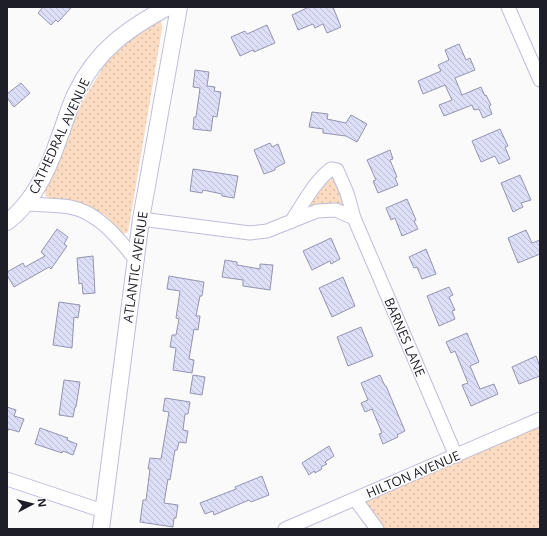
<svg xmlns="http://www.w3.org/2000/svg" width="547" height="536" viewBox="0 0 547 536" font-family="'Open Sans',sans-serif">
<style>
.grass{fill:url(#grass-dots)}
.building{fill:url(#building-back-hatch);stroke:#9394af}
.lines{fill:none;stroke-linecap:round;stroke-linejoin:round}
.minor-casing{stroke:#bdbeda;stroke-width:15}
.tertiary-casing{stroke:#bdbeda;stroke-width:18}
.minor{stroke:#fff;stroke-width:13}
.tertiary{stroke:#fff;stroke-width:16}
.labels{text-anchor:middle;stroke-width:3;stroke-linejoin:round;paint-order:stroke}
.street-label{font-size:13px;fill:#1e1e29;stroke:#fff}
</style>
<defs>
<pattern id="grass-dots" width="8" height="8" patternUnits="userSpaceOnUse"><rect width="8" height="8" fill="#fbdbc1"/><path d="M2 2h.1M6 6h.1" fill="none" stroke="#d7bca6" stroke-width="1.8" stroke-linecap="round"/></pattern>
<pattern id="building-back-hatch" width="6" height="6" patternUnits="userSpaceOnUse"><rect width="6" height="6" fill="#dddef8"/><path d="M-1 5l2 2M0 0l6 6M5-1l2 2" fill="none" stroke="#bdbed5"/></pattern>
</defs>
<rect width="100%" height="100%" fill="#fafafa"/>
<path class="grass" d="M 158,21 L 161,21 L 162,29 L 128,232 L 123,234 C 115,228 111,219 103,214 C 86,203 65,204 46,197 L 45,192 L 81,104 L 108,59 L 146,27 Z
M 331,169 L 354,218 L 335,210 L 291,222 Z
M 540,421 L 540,529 L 376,529 L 355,499 Z"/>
<path class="building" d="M 43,7 L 72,7 L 58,22 L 56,20 L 51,25 L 38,13 Z
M 309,7 L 333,7 L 341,27 L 327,33 L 323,24 L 315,28 L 313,24 L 298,30 L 292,15 Z
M 267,25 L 275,43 L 254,52 L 253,50 L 240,56 L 231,37 L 245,31 L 247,34 Z
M 459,44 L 466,60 L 470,58 L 475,70 L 455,78 L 462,95 L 481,87 L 485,96 L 486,95 L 491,105 L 489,106 L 492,114 L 483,118 L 479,109 L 474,110 L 472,105 L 444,116 L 439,105 L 452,100 L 445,85 L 423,94 L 418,81 L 441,71 L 438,65 L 449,60 L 445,50 Z
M 195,70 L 209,72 L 207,86 L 215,87 L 214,91 L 221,92 L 217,117 L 213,116 L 211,131 L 193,129 L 194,117 L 196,117 L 200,88 L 193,87 Z
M 21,83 L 30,93 L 14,107 L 7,98 L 7,94 Z
M 312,112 L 328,114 L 327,119 L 346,123 L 351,115 L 367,124 L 357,142 L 346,136 L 323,133 L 323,129 L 309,127 Z
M 500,129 L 508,146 L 505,147 L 510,159 L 499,164 L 495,156 L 481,162 L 472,141 Z
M 270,143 L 272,147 L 278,144 L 285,163 L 275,168 L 275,170 L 264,174 L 254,150 Z
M 390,150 L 393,159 L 390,160 L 397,177 L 395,178 L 398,185 L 378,193 L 373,181 L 376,180 L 367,160 Z
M 193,169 L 238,176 L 234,198 L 222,196 L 222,194 L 203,190 L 202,193 L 190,191 Z
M 520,175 L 531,200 L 521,203 L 523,207 L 513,212 L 501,183 Z
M 407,199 L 416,220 L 414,221 L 418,229 L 402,236 L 395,218 L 391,220 L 386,208 Z
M 57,229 L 68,237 L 64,244 L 67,246 L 51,269 L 49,267 L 14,287 L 7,275 L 7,272 L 23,263 L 25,267 L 45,256 L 41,252 Z
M 526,230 L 532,243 L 540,240 L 540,254 L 518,263 L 508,238 Z
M 331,238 L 340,259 L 331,264 L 330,261 L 312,270 L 303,251 Z
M 426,249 L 436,274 L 422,279 L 417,267 L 414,268 L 409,257 Z
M 93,256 L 95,293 L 83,294 L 82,283 L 79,284 L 77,258 Z
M 225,260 L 237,262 L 237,265 L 260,269 L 260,264 L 273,265 L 270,290 L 243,286 L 243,280 L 222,277 Z
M 169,276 L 204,282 L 202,296 L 200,296 L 196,316 L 200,316 L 198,330 L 194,329 L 189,359 L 194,360 L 192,373 L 173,370 L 176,348 L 170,347 L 172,335 L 176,335 L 179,319 L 176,318 L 180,291 L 167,289 Z
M 343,277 L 355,306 L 332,317 L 319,288 Z
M 449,287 L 453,295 L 449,297 L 455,310 L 452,311 L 455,319 L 439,326 L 427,296 Z
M 59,302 L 80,305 L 78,318 L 74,317 L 72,348 L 53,345 Z
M 361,327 L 373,356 L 348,366 L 337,337 Z
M 467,333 L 479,362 L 470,366 L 480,389 L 494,384 L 498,394 L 471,406 L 462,385 L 468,383 L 455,351 L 451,353 L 446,342 Z
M 536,356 L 540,366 L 540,376 L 519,384 L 512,367 Z
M 193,375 L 205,377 L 202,395 L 190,393 Z
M 380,375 L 385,386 L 386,386 L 405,431 L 397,435 L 398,437 L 383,444 L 379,434 L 382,433 L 372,409 L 365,412 L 361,403 L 368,400 L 361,383 Z
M 64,380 L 80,382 L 76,407 L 75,407 L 73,417 L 59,415 Z
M 165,398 L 190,402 L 188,414 L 185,414 L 183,430 L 188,431 L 186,443 L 179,442 L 177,450 L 175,450 L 170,480 L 168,479 L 164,503 L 178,505 L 176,518 L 174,518 L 173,527 L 140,522 L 143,500 L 146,500 L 150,469 L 148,469 L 150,458 L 161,459 L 169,412 L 163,411 Z
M 7,407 L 16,410 L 14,416 L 24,419 L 19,432 L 9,429 L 7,432 Z
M 40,428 L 68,438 L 67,440 L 77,444 L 73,455 L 63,451 L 62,453 L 35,444 Z
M 329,446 L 334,456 L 325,462 L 327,464 L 321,467 L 322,469 L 315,473 L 314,471 L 309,475 L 302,463 Z
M 262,476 L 269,495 L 251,502 L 249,500 L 214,515 L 213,511 L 205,514 L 200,503 L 236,489 L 235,487 Z"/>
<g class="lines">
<g class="minor-casing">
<path id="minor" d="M 508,7 L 540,80
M 27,204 C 41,205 56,205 70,207 C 98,212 119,239 136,260
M 141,219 L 250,233 L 267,231 L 317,211 L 336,210 L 354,218 L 456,456
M 291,222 C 303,204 314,182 331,169 L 337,170 L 347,193 L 354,218
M 7,479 L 103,511
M 355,499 L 377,529
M 285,529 L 540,419"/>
</g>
<g class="tertiary-casing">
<path id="tertiary" d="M 7,222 C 33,203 49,168 59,138 C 65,123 69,107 76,93 C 97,50 127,29 168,7
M 101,529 L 141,219 L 179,7"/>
</g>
<use href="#minor" class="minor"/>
<use href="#tertiary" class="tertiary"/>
</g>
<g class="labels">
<g class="street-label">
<text transform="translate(59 136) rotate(-65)" y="5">CATHEDRAL AVENUE</text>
<text transform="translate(135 267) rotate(-82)" y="5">ATLANTIC AVENUE</text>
<text transform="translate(405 337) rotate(67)" y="5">BARNES LANE</text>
<text transform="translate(413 474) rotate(-23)" y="5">HILTON AVENUE</text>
</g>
</g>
<rect width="547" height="536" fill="none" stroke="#1e1e29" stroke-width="16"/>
<g transform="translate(32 504) rotate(83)" stroke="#ffffff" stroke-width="3" paint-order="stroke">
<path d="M0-3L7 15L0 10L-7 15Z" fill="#1e1e29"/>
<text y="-6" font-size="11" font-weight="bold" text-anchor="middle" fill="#1e1e29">N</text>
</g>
</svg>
